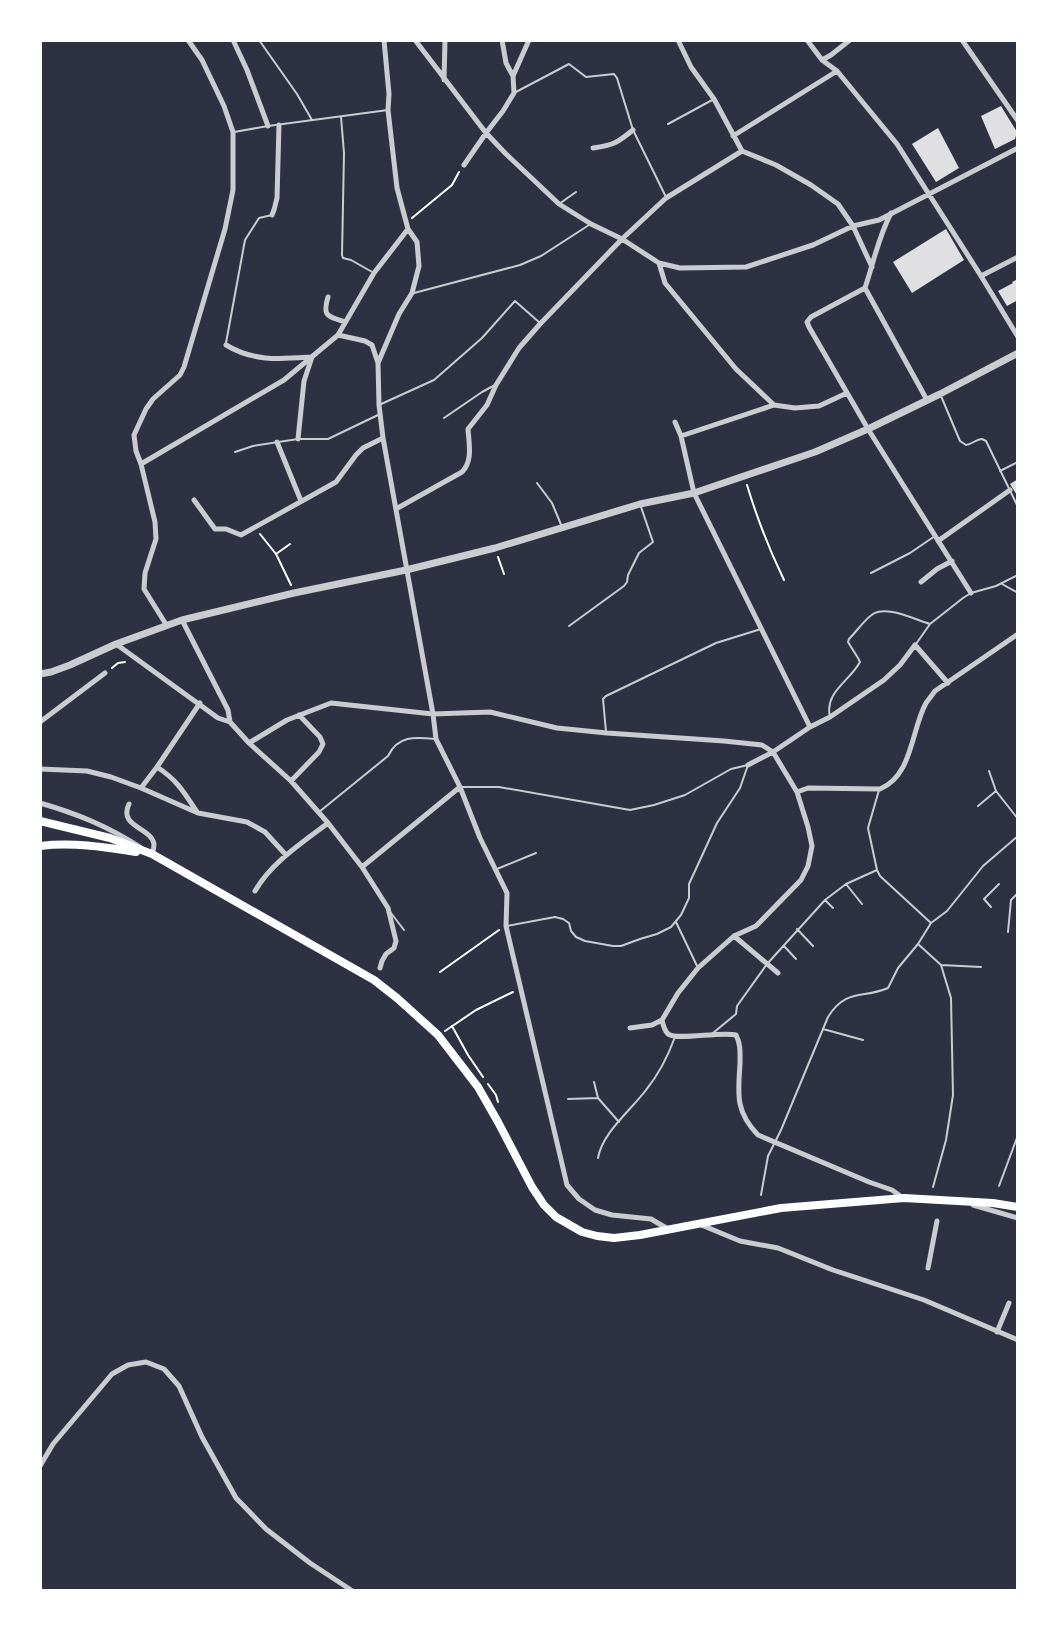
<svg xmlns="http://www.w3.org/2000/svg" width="1058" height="1631" viewBox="0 0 1058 1631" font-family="Overpass,sans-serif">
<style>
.building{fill:#e0e0e3}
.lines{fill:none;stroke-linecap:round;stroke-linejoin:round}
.path{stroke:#fff;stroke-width:2}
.service{stroke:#caccd0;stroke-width:2}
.minor{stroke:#caccd0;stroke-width:5}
.tertiary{stroke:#caccd0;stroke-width:7}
.secondary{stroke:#fff;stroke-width:8}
</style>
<rect width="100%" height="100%" fill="#2d3142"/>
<path class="building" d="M 1001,106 L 1017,132 L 1015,139 L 995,149 L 981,116 Z
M 938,128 L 959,168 L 936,182 L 912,144 Z
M 946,229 L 964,260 L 912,293 L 893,262 Z
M 1018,279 L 1018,300 L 1007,306 L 998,291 L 1013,283 L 1012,282 Z
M 1018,479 L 1018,497 L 1010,484 Z"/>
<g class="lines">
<path class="path" d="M 412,218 L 452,185 L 459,172
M 747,485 C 757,518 769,549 784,580
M 260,534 L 276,554 L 291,585
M 276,554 L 290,544
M 498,557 L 504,574
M 112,668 L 118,663 L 125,662
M 440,972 L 499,930
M 452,1026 L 468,1055 L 483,1077
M 445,1031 L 476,1010 L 513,992
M 488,1084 L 496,1095 L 498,1102"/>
<path class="service" d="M 259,40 L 297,94 L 312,120
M 514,93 L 569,64 L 586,77 L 614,74 L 617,78 L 633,130 L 666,197
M 341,117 L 344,153 L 342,255 L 343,258 L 351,260 L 374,273
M 668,124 L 714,99
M 234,132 L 268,126 L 388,110
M 559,204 L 576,192
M 414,293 L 520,265 L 541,256 L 589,225
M 226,343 L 245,240 L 259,218 L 272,215
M 941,396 L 960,441 L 966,445 C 973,444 976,439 982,439 L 986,441 L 1018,507
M 379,405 L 434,380 L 482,338 L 515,301 L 540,323
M 444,418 L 482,392 L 495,385
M 235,452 L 253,446 L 298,439 L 328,439 L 378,415
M 1000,471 L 1018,462
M 537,483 L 552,503 L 562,527
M 871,573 L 910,553 L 935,536
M 1002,584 L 1018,593
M 569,626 L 624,586 L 627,582 L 628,575 L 639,553 L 653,542 L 640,504
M 916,644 L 930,624 L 963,598 L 971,593 L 996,586 L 1018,575
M 1018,696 L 1018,702
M 830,717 C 824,692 850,681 860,662 L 858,658 L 848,642 L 849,639 C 857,631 864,620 873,614 C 886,605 916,620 930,624
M 606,732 L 603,699 L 606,696 L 716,643 L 761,629
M 989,771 L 996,791 L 1018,819
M 462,787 L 499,787 L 630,810 L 654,805 L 685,795 L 731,769 L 748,765
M 879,790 L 868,828 L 877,870 L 880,876 L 931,923
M 978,806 L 996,791
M 319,812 L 388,756 C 398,735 415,737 436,739
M 497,869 L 536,853
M 846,884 L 862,904
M 825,900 L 833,908
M 991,907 L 984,899 L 999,884
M 391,913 L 404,930
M 676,922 L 698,968
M 507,926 L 555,917 L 563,919 L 569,923 L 571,931 L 576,937 L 585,941 L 613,946 L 621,946 L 640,939 L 657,934 L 671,927 L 681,915 L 689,898 L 689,884 L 717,823 L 740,788 L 748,765
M 797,929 L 813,946
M 1008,932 L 1011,900 L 1018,893
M 918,944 L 941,965 L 981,967
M 784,946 L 796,959
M 1017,961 L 1018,961
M 823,1029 L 863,1040
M 713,1033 L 736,1014 L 737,1006 L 767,964 L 825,900 L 846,884 L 877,870
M 594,1082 L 598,1098
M 568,1099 L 598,1098 L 619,1122
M 598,1158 C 602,1133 631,1110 646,1090 C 659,1074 668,1056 675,1037
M 999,1186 L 1018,1135
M 933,1187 L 946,1140 L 953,1095 L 951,998 L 941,965
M 761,1195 L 768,1156 L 781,1130 L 828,1017 C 846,988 863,999 888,988 L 898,968 L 918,944 L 931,923 L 947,911 L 983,866 L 1018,836"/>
<path class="minor" d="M 233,40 L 247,70 L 268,126
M 384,40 L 389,94 L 388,110 L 397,188 L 408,229 L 417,242 L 419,266 L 412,293 L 399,314 L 378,363 L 379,405 L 383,438 L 433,714 L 436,739 L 460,787 L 480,838 L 507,893 L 506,926 L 567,1185 L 579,1199 L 595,1210 L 612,1215 L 651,1219 L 668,1229
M 415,40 L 486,133 L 506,154 L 559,204 L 591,224 L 622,239 L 659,263 L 680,268 L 746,267 L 813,245 L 853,226 L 879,220 L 1018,148
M 502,40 L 506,63 L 513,76
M 678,40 L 691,67 L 714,99 L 742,151 L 776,165 L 811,185 L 838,204 L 853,226 L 872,267
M 807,40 L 822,60 L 837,71 L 897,144 L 981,276 L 1018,337
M 962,40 L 1018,121
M 822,60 L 831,55 L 850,40
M 444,80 L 445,40
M 733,136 L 837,71
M 593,148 C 614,145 617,143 633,130
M 464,165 L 486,133 L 503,111 L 514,93 L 513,76 L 529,40
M 891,213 C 878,238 874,261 865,288 L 927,400
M 272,215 L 274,210 L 277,198 L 279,125
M 659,263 L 665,283 L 736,369 L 774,405
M 981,276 L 1018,257
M 865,288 L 811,317 L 807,322 L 809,327 L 868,429 L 971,593
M 328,297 C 322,317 328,316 345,322
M 338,335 L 365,341 L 372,345 L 378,363
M 226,345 C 254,362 281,359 312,357 L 304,381 L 298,439
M 675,422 L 681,436 L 694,493 L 810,727
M 681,436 L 774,405 L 795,408 L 819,406 L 847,393
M 277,442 L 301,501
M 141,464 L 284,380 L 338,335 L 374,273 L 408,229
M 194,500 L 215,529 L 226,529 L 241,535 L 336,482 L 356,455 L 363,448 L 383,438
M 396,509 L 462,472 C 473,461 469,444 468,429 L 487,405 L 496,385 L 519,348 L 540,324 L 622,239 L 666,198 L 742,151
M 938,541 L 1010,490
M 921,582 L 937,569 L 952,561
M 182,620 L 228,710 L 230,722
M 167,626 L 144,589 L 145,573 L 156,539 L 155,522 L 141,464 L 136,451 L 134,435 L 146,409 L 153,399 L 180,375 L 184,367 L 225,229 L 233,190 L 233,132 L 224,106 L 202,60 L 188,40
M 116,644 L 218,718 L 230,722 L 249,743 L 291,781 L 328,823 L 362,867 L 388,908 L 396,941 L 394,948 L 386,954 L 382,961 L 380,968
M 40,722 L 105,673
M 249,743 L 287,720 L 331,703 L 433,714 L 490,712 L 557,728 L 607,733 L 724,741 L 762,745 L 773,752 L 797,792 L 808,827 L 812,846 L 808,866 L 801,880 L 756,926 L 734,936 L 698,968 L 678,993 L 662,1020
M 748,765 L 773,752 L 810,727 L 830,717 L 884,680 L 900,665 L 915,645 L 948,683
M 157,767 C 177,780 184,792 197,812
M 40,769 L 87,771 L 111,777 L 141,788 L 198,813 L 247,822 L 265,832 L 286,855
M 291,781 L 319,752 L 323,744 L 320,737 L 299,715
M 141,788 L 157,767 L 200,703
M 797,792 L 808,788 L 880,789 C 913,775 911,730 926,703 C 929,699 932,695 935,691 L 1018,634
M 40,803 C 78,814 107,826 140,847
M 129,804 C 118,827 151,827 154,844 C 154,846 153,852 152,854 L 151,853
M 362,867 L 460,787
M 255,891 C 272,862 302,843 328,823
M 734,936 L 778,973
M 662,1020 C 663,1025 664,1030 668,1034 C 677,1041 720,1031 736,1035 C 741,1044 740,1054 740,1064 C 738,1094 735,1111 758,1135 L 869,1182 L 892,1190 L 903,1198
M 630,1028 L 652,1025 L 662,1020
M 973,1205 L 1018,1218
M 699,1224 L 740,1241 L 778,1248 L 833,1270 L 924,1300 L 1018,1340
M 928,1268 L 937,1221
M 997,1332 L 1009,1303
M 40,1466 L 53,1444 L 112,1374 L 128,1365 L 146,1362 L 164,1369 L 179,1386 L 202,1437 L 236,1498 L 266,1529 L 310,1563 L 351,1590"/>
<path class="tertiary" d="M 40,674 L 51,672 L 70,665 L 116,644 L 182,620 L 294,593 L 406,570 L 495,548 L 640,504 L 694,493 L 815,452 L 868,429 L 940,394 L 1018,353"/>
<path class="secondary" d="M 40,821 L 110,838 L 152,854 L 374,980 L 397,998 L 438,1035 L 478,1087 L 498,1122 L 532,1187 L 544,1205 L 556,1217 L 582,1232 L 597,1236 L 614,1238 L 640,1235 L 781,1208 L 904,1198 L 993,1203 L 1018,1207
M 40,846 C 73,842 104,847 136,852"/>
</g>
<rect width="1058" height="1631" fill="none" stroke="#ffffff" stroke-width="84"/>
</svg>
